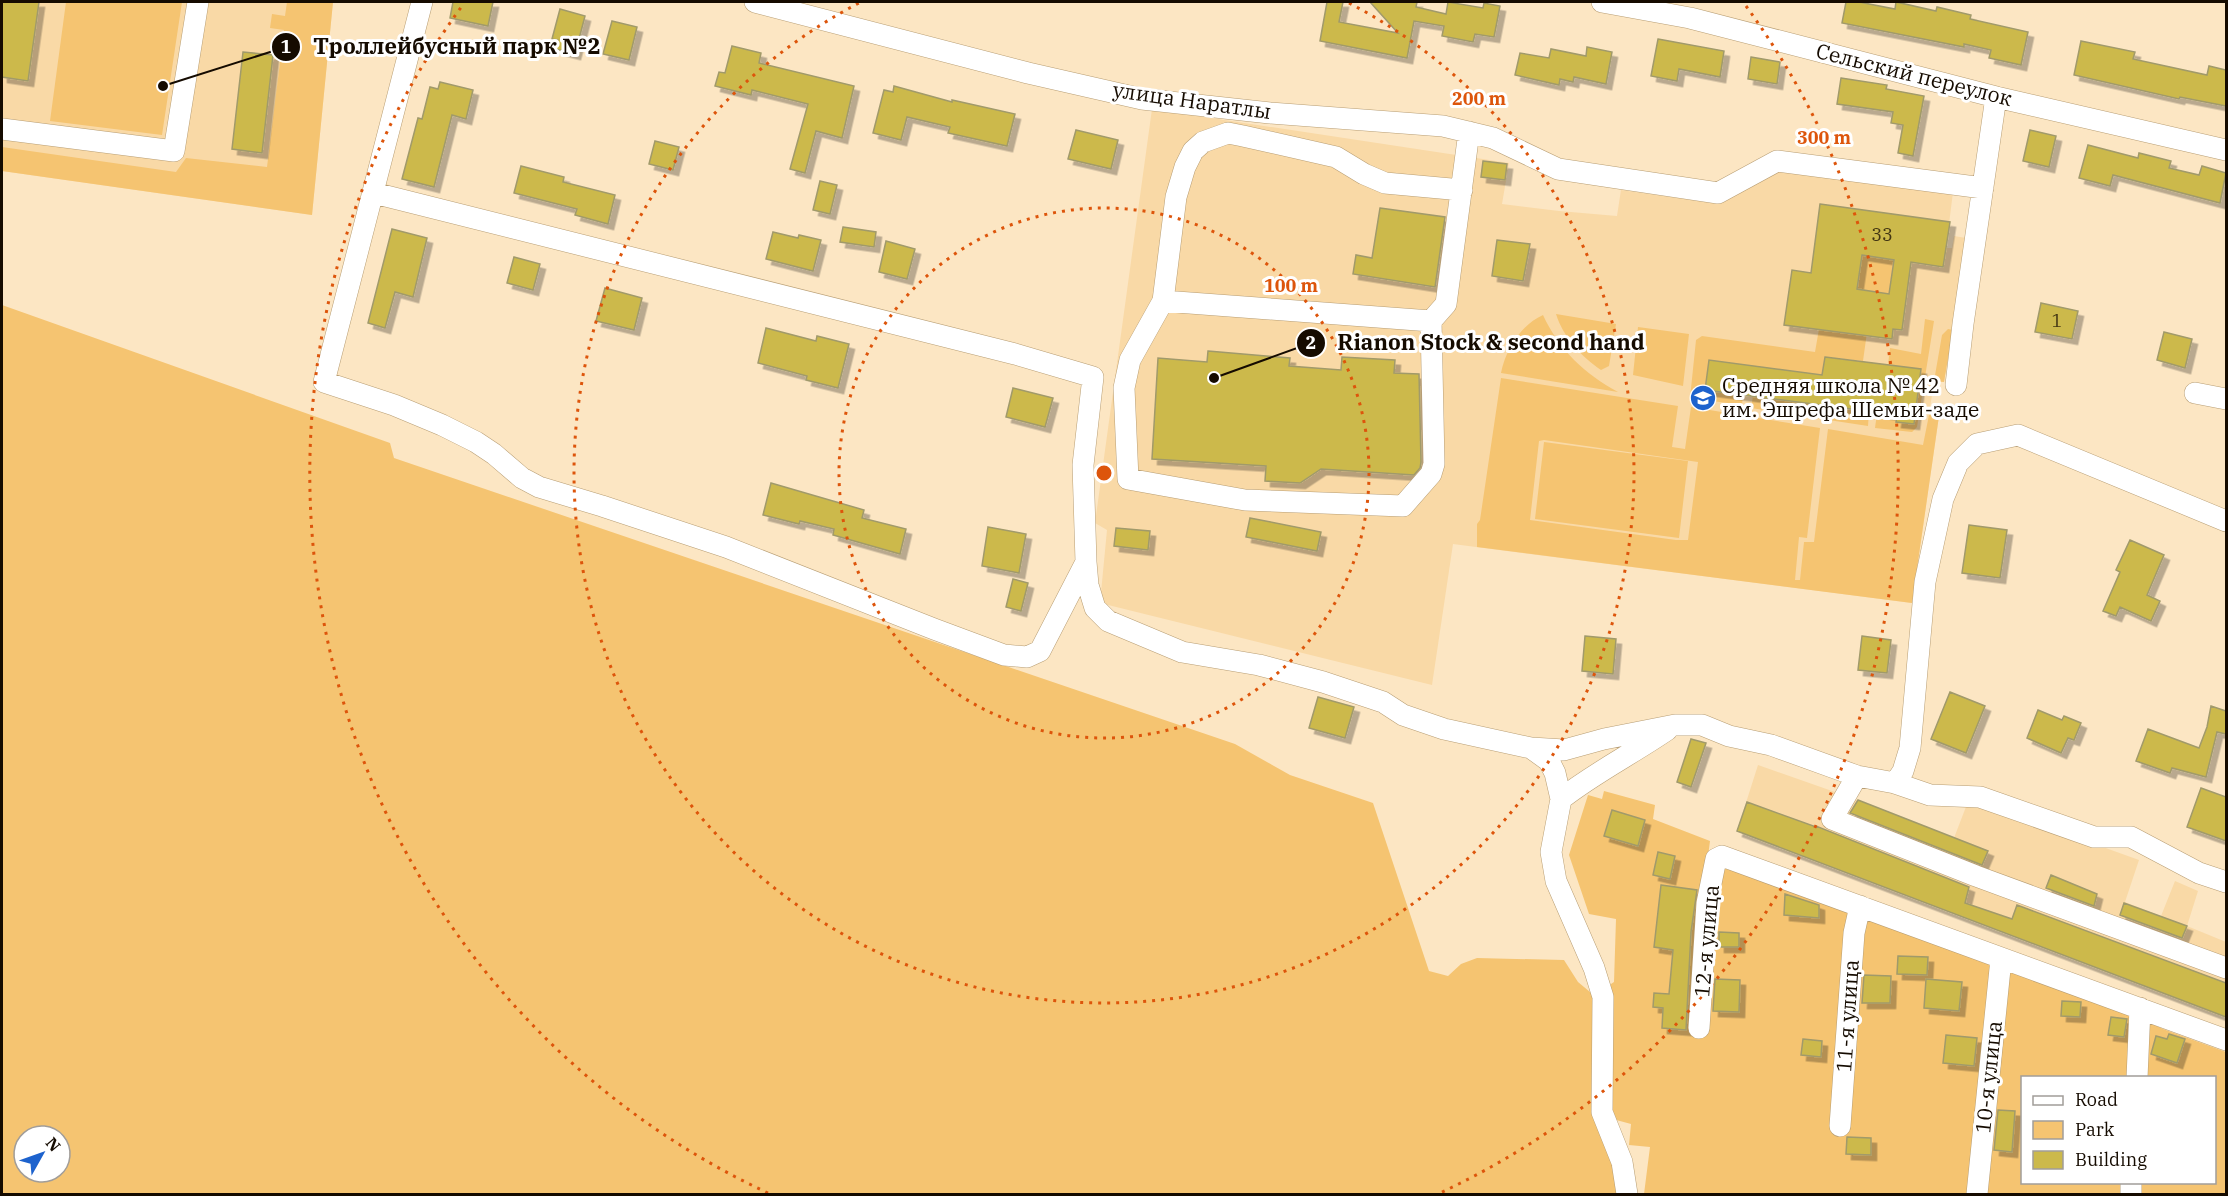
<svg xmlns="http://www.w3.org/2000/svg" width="2228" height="1196" viewBox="0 0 2228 1196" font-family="'IBM Plex Serif',serif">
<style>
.built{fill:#f9d9a6}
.green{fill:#f5c471;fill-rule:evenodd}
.building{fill:#ccb94b;stroke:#a19a6b;stroke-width:1.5;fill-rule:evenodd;filter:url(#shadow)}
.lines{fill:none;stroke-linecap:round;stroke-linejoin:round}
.minor-casing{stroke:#b89e74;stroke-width:22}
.minor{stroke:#fff;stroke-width:21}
.ring{fill:none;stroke:#dd550b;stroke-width:3;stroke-dasharray:3 6}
.labels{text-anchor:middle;stroke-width:6;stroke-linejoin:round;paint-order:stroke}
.number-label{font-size:18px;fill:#433613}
.street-label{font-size:21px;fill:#150b00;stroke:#fff}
.poi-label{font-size:21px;fill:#150b00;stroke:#fff;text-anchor:start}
.centre{fill:#dd550b;stroke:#fff;stroke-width:3}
.ring-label{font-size:18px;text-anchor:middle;font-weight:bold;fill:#dd550b;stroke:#fff;stroke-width:6;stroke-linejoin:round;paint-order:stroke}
.leader{fill:none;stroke:#150b00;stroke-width:2}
.callout-dot{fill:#150b00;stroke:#fff;stroke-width:2}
.mark-label{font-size:18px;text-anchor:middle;font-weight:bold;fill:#fff}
.callout-label{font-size:22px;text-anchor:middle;font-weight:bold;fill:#150b00;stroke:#fff;stroke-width:6;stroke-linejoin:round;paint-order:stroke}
</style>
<defs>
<filter id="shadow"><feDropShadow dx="5.5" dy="5.5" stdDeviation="0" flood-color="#0004"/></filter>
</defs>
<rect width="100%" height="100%" fill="#fce6c3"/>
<path class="built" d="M 2,2 L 333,2 L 312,215 L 2,171 Z
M 1152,109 L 1509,163 L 1502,204 L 1559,211 L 1617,216 L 1621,190 L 1719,204 L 1779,169 L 1953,192 L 1946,248 L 1952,248 L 1954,236 L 1966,238 L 1944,382 L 1934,382 L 1929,414 L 1939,416 L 1912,603 L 1453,544 L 1432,685 L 1100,603 L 1107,530 L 1095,523 Z
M 1758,765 L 1852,798 L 1954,838 L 1969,799 L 2139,860 L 2125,902 L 2161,916 L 2175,881 L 2198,891 L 2187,926 L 2226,942 L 2226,1018 L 1737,831 Z"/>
<path class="green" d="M 66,2 L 182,2 L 162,135 L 50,121 Z
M 287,2 L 333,2 L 312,215 L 2,171 L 2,147 L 176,172 L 186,158 L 267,167 L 284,30 L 270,28 L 272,14 L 285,16 Z
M 1856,254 L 1894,260 L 1889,294 L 1857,289 L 1859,280 L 1852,278 Z
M 2,305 L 390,443 L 394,458 L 1235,744 L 1290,775 L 1373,803 L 1429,971 L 1448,976 L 1461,964 L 1477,958 L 1564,960 L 1578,982 L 1596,997 L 1612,1165 L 1618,1194 L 2,1194 ZM 24,1136 L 60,1136 L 60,1172 L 24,1172 Z
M 1556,314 L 1616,324 L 1609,366 L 1601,370 C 1582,357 1563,337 1556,314 Z
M 1543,315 C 1559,350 1585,374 1618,392 L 1501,373 C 1506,349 1521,325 1543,315 Z
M 1925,319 L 1934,321 L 1917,427 L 1912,432 L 1875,428 L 1877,413 L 1897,415 L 1914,423 L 1921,369 L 1888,365 L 1890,348 L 1921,354 Z
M 1868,325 L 1863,361 L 1825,357 L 1822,375 L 1709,360 L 1705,389 L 1743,395 L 1742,405 L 1690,398 L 1696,340 L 1702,336 L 1815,352 L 1819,329 L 1844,333 Z
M 1638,327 L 1689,334 L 1683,386 L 1633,375 Z
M 1948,329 L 1953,330 L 1944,382 L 1934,381 L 1942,335 Z
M 1501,378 L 1678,406 L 1672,447 L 1685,449 L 1691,407 L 1820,428 L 1807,538 L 1799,537 L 1795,580 L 1800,580 L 1804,542 L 1814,542 L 1828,429 L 1923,445 L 1929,415 L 1939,416 L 1912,603 L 1477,547 L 1477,524 L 1480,520 ZM 1544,440 L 1698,462 L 1688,540 L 1676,540 L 1530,520 L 1539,441 Z
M 1753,396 L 1793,402 L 1819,400 L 1819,406 L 1869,412 L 1868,426 L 1751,408 Z
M 1544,442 L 1688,461 L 1679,538 L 1535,519 Z
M 1604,791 L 1655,805 L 1653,819 L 1710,841 L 1707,864 L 1734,871 L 2137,1016 L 2163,1029 L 2226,1052 L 2226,1194 L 1644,1194 L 1650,1147 L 1629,1145 L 1631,1124 L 1609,1118 L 1611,984 L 1614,982 L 1616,919 L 1589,914 L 1569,855 L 1588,795 L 1602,799 ZM 2022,1078 L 2214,1078 L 2214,1182 L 2022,1182 Z"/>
<path class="building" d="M 2,2 L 39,2 L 28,81 L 2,77 Z
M 453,2 L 493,2 L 488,26 L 450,18 Z
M 1327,2 L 1343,2 L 1339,22 L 1398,33 L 1370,2 L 1417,2 L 1416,7 L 1446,14 L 1448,2 L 1483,8 L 1484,3 L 1500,6 L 1494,37 L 1475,34 L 1473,42 L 1442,36 L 1444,26 L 1414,21 L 1407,58 L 1320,41 Z
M 1846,2 L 1859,2 L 1895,9 L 1896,2 L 1936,11 L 1937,7 L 1971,15 L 1970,19 L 2028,32 L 2021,65 L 1989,58 L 1991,50 L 1964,44 L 1964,47 L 1842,23 Z
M 560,9 L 585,16 L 575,54 L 555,49 L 558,40 L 552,39 Z
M 612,21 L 637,27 L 629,60 L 603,54 Z
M 1658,39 L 1724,51 L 1720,77 L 1679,69 L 1677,81 L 1651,76 Z
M 2081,41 L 2135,52 L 2133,59 L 2207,75 L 2209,66 L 2226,70 L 2226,106 L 2180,97 L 2179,99 L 2074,75 Z
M 732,46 L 761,53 L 759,63 L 854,86 L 842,138 L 816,131 L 805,173 L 790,169 L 808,104 L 752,90 L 751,95 L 715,86 L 719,72 L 725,73 Z
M 1587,47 L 1612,52 L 1606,84 L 1574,77 L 1573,82 L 1560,79 L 1559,85 L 1515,75 L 1520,53 L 1549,58 L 1551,49 L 1586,56 Z
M 243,52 L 273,55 L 262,153 L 232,149 Z
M 1751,57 L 1780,62 L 1777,84 L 1748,79 Z
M 1841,78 L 1887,85 L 1886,89 L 1924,96 L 1913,156 L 1898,153 L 1903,125 L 1891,123 L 1893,112 L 1837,104 Z
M 440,82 L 473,90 L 466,119 L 452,115 L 434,187 L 402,179 L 418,118 L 422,119 L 430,87 L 438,89 Z
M 894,86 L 952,102 L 952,100 L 1015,114 L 1007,146 L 948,133 L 950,127 L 907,117 L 901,140 L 873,133 L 884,90 L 893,92 Z
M 1076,130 L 1118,140 L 1111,169 L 1068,159 Z
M 2030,130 L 2056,136 L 2049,167 L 2023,161 Z
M 655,141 L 679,147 L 673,170 L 649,164 Z
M 2088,145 L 2138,158 L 2139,153 L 2171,161 L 2169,168 L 2199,175 L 2202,166 L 2226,173 L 2220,203 L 2113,175 L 2110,186 L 2079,178 Z
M 1483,161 L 1507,164 L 1505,180 L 1481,177 Z
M 521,166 L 564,177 L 563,182 L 615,195 L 608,224 L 575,215 L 577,209 L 514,193 Z
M 820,181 L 837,185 L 830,214 L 813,210 Z
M 1820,204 L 1950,222 L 1943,267 L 1911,262 L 1902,330 L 1893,329 L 1892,339 L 1784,325 L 1792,270 L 1811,273 ZM 1862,255 L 1894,260 L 1889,294 L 1857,289 Z
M 1380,208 L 1445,217 L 1435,287 L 1353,274 L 1356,255 L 1372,258 Z
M 843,227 L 876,232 L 874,247 L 840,242 Z
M 392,229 L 427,238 L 413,297 L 395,292 L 385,328 L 368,323 Z
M 773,232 L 798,238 L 799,235 L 821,240 L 813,271 L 766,259 Z
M 1497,240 L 1530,244 L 1523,281 L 1492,276 Z
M 886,241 L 915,249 L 907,279 L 879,272 Z
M 514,257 L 540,264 L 533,290 L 507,283 Z
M 605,288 L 642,298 L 634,330 L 596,321 Z
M 2041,303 L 2078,311 L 2072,339 L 2035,332 Z
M 766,328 L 816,341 L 817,336 L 849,344 L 838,388 L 806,380 L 807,376 L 758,363 Z
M 2164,332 L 2192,339 L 2185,368 L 2157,360 Z
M 1208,351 L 1290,358 L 1289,366 L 1341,370 L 1342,357 L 1395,360 L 1394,373 L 1419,374 L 1421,462 L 1420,468 L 1414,475 L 1321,469 L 1300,483 L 1265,481 L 1266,466 L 1152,459 L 1158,358 L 1207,362 Z
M 1825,357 L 1921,369 L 1914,424 L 1896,422 L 1897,415 L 1705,390 L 1709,360 L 1822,375 Z
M 1013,388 L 1053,398 L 1045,427 L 1006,417 Z
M 771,483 L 864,510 L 862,518 L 906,529 L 900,554 L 833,535 L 834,529 L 800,521 L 799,524 L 763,515 Z
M 1250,518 L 1321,532 L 1317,551 L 1246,537 Z
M 1969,525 L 2007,530 L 2000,578 L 1962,573 Z
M 988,527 L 1026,534 L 1019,573 L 982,566 Z
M 1116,528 L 1150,531 L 1148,550 L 1114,546 Z
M 2130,540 L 2164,555 L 2147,595 L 2160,601 L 2151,621 L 2120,607 L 2116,616 L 2103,611 L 2120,572 L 2116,570 Z
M 1013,579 L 1028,583 L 1021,611 L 1006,607 Z
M 1585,636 L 1616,639 L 1613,674 L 1582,671 Z
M 1862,636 L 1891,640 L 1887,673 L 1858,670 Z
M 1950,692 L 1985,706 L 1966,753 L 1931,739 Z
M 1318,697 L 1354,707 L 1345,738 L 1309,728 Z
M 2211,706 L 2226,711 L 2226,734 L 2217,732 L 2206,777 L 2172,768 L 2170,773 L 2136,761 L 2148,729 L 2199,748 L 2207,727 Z
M 2038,710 L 2062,720 L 2064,716 L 2081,723 L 2074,740 L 2068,738 L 2061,753 L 2027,738 Z
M 1691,739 L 1706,743 L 1691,787 L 1677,782 Z
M 2201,788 L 2226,797 L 2226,841 L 2187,827 Z
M 1858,800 L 1988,851 L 1982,865 L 1850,813 Z
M 1747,802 L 1816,827 L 1816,826 L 1969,887 L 1965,903 L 2012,919 L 2017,905 L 2226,983 L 2226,1017 L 1737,831 Z
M 1612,810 L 1645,820 L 1638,846 L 1604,836 Z
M 1658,852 L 1675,856 L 1670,879 L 1653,875 Z
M 2051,875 L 2097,894 L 2094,906 L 2046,888 Z
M 1661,885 L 1697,890 L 1691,932 L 1686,1030 L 1662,1028 L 1663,1008 L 1653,1007 L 1654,993 L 1669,994 L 1673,950 L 1654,947 Z
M 1785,894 L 1819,905 L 1819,918 L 1784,915 Z
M 2124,903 L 2187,926 L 2182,938 L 2120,915 Z
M 1719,932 L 1739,933 L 1739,947 L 1719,947 Z
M 1898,956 L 1928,957 L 1927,975 L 1897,974 Z
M 1864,975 L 1891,976 L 1890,1003 L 1862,1003 Z
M 1715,979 L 1740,980 L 1739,1012 L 1713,1011 Z
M 1926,979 L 1962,982 L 1959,1011 L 1924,1008 Z
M 2062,1001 L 2081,1002 L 2080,1017 L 2061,1016 Z
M 2111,1017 L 2127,1019 L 2124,1037 L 2108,1035 Z
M 2169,1034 L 2185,1039 L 2177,1063 L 2151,1054 L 2156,1036 L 2167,1039 Z
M 1946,1035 L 1977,1038 L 1974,1066 L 1943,1063 Z
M 1803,1039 L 1822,1041 L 1821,1057 L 1801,1055 Z
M 1998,1110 L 2015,1111 L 2012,1152 L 1994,1150 Z
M 1847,1137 L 1871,1138 L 1871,1155 L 1846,1154 Z"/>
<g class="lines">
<g class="minor-casing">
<path id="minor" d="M 422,2 L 324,382 L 394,405 L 442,425 L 476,442 L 494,454 L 522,478 L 539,487 L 602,506 L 726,547 L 934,629 L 1004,655 L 1027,657 L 1040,651 L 1086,562 L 1088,585 L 1095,608 L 1108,621 L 1182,652 L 1259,665 L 1323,682 L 1383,702 L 1403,715 L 1444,729 L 1531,748 L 1564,750 L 1604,739 L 1675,725 L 1702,725 L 1729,736 L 1771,745 L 1857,776 L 1895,783 L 1930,795 L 1980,797 L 2094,837 L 2131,837 L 2199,873 L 2226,882
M 755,2 L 1028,73 L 1142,99 L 1270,113 L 1443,126 L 1493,138 L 1558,169 L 1718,193 L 1777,161 L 1983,188
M 1602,2 L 1690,18 L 1996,97 L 2226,150
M 2,129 L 174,151 L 198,2
M 1462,190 L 1385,183 L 1364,174 L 1336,157 L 1243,136 L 1228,133 L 1203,142 L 1193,151 L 1185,167 L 1176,197 L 1163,301 L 1130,360 L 1124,388 L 1128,479 L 1245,500 L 1403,506 L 1431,474 L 1434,464 L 1431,321 L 1446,304 L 1469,132
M 374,193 L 1015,354 L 1093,377 L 1083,465 L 1086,562
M 1163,301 L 1431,321
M 1956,385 L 1963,324 L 1996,97
M 2195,393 L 2226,399
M 1531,748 L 1549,761 L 1555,773 L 1561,799 L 1551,852 L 1556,881 L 1594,968 L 1603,997 L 1602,1112 L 1622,1162 L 1627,1194
M 1857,776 L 1832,819 L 1976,876 L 2226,968
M 1895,783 L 1903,771 L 1910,748 L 1925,582 L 1943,499 L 1958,463 L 1977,444 L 2018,435 L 2226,521
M 1561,799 C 1594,773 1632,754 1667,730
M 1699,1028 L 1707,903 L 1716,859 L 1722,856 L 2226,1040
M 2137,1078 L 2140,1008
M 1840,1126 L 1854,933 L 1860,906
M 1977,1194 L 2001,959
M 2131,1194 L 2131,1182"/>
</g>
<use href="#minor" class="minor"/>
</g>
<g class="ring">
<circle cx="1104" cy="473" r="265"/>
<path d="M1349 3A530 530 0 1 1 859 3"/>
<path d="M768 1193A794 794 0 0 1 462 6M1746 6A794 794 0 0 1 1440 1193"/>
</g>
<defs>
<g id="school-disc" transform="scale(1.35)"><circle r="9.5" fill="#1d62cd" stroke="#fff"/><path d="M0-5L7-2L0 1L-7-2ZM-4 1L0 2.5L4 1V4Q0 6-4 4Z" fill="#fff"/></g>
</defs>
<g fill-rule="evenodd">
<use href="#school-disc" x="1703" y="398"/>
</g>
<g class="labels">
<g class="number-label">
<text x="1882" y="241">33</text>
<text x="2057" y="327">1</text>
</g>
<g class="street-label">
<text transform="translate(1914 75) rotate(14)" y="7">Сельский переулок</text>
<text transform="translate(1192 101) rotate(8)" y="7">улица Наратлы</text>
<text transform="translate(1707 941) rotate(-85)" y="7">12-я улица</text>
<text transform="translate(1848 1016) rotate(-86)" y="7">11-я улица</text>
<text transform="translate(1989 1077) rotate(-84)" y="7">10-я улица</text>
</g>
<g class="poi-label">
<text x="1722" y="393">Средняя школа № 42<tspan x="1722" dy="24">им. Эшрефа Шемьи-заде</tspan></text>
</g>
</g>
<circle cx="1104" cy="473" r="9" class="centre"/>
<g class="ring-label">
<text x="1479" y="105">200 m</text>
<text x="1824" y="144">300 m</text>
<text x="1291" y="292">100 m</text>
</g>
<path class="leader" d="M163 86L286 47M1214 378L1311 343"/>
<g class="callout-dot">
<circle cx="163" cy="86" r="6"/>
<circle cx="1214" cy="378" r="6"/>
<circle cx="286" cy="47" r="15"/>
<circle cx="1311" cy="343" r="15"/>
</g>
<g class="mark-label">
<text x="286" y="53">1</text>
<text x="1311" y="349">2</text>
</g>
<g class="callout-label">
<text x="457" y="54">Троллейбусный парк №2</text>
<text x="1491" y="350">Rianon Stock &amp; second hand</text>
</g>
<rect width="2228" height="1196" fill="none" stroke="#150b00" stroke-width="6"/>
<rect x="2021" y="1076" width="195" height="108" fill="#ffffff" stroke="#a19d99" stroke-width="1.5"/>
<rect x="2033" y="1096" width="30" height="9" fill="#ffffff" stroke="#a19d99" stroke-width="1.5"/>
<text x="2075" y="1106" font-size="18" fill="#150b00">Road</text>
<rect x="2033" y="1121" width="30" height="18" fill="#f5c471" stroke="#a19d99" stroke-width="1.5"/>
<text x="2075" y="1136" font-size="18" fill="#150b00">Park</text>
<rect x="2033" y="1151" width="30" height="18" fill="#ccb94b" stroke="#a19d99" stroke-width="1.5"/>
<text x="2075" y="1166" font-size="18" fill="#150b00">Building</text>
<g transform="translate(42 1154) rotate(50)"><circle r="28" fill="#ffffff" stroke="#a19d99" stroke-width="1.5"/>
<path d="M0-4.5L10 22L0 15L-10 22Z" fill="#1d62cd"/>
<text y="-9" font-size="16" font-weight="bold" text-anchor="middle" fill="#150b00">N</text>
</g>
</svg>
